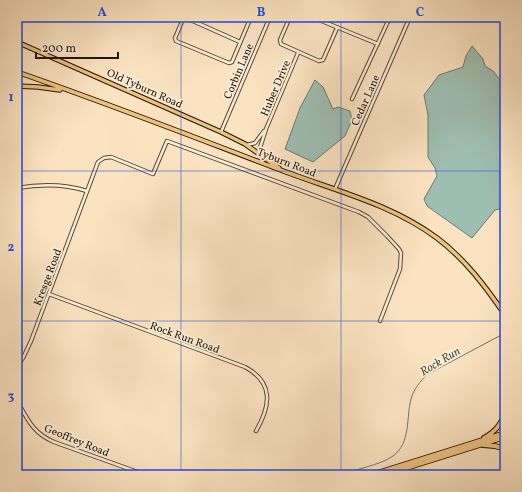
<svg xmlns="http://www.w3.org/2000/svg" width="522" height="492" viewBox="0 0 522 492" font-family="Vollkorn,serif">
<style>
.water{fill:#9fbeb2;stroke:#6d7a6d}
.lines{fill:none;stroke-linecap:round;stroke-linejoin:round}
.stream{stroke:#6d7a6d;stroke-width:1}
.minor-casing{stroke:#584834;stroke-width:4.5}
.major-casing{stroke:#221405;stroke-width:5.5}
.highway-casing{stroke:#221405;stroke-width:6}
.minor{stroke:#fcedd7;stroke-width:2.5}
.major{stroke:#eec281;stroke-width:3.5}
.highway{stroke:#eec281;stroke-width:4}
.grid{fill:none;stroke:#1d4ed8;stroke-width:1;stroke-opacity:0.55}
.labels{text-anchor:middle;stroke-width:3.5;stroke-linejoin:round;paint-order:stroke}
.street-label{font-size:11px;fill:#221405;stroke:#fcedd7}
.water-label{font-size:12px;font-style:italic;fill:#4e5042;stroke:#fcedd7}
.neatline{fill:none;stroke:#1d4ed8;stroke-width:1.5}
.grid-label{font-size:13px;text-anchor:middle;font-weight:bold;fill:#1d4ed8}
</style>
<rect width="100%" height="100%" fill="#fbe3c2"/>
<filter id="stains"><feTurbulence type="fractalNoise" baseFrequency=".005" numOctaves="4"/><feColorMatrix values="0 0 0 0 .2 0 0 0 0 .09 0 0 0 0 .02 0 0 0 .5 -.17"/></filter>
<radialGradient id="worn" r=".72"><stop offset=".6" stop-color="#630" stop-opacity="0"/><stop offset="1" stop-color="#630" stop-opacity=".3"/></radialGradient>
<path class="water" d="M 472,46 L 483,59 L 485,66 L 493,71 L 505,86 L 505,206 L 504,208 L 495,210 L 472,238 L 427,206 L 424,199 L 437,176 L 435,168 L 428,157 L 428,115 L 424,95 L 439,75 L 463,67 L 466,56 Z
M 315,80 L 323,87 L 333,109 L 338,107 L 350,111 L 352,120 L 345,136 L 313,162 L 285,149 L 300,108 Z"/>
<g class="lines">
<path class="stream" d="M 338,475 C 353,470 381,465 393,456 C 411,443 406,418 411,399 C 414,389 420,381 428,374 L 505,333"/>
<g class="minor-casing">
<path id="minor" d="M 184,17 L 175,38 L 176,41 L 229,63 L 232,62 L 251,17
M 184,17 L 240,42
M 290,17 L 280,40 L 281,44 L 319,61 L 323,60 L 337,28
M 312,17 L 378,44
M 377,17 L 388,22
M 352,99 L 390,17
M 221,132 L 270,17
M 247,145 L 255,143 L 264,131
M 260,154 L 259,151 L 266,129 L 298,53
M 17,188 C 40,184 65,184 87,191
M 335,189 L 410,17
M 49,294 L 245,367 C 275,383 270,407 256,431
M 17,366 L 23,358 L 31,341 L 98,162 L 104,158 L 111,157 L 153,174 L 167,141 L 359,212 L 368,217 L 387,236 L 399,249 L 401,253 L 400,269 L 380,321
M 17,401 C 28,420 33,433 54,442 L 146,475
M 159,475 L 162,474"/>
</g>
<g class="major-casing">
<path id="major" d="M 17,42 L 221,132 L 245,144 L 279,168
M 17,72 C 107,103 196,138 286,172 C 337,191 393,205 437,238 C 465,259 486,287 505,315
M 17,86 L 38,87 L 60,90"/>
</g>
<g class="highway-casing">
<path id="highway" d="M 484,438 C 495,432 501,425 505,413
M 483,445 L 495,446 L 505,449
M 371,475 L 505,433
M 384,475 L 505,437"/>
</g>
<use href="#minor" class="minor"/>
<use href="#major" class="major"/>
<use href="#highway" class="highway"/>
</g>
<path class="grid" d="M 181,17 L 181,475M 341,17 L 341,475M 17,171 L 505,171M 17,321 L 505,321"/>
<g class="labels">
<g class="street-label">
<text transform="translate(238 71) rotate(-67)" y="4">Corbin Lane</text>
<text transform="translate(145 88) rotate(24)" y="4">Old Tyburn Road</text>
<text transform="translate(275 88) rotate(-67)" y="4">Huber Drive</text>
<text transform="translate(365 100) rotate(-66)" y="4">Cedar Lane</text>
<text transform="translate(287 162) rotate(21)" y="4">Tyburn Road</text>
<text transform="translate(47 277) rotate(-69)" y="4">Kresge Road</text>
<text transform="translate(185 337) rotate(20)" y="4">Rock Run Road</text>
<text transform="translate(77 440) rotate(22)" y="4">Geoffrey Road</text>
</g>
<g class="water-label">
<text transform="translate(440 361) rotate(-31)" y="4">Rock Run</text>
</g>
</g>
<rect width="522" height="492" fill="none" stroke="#fbe3c2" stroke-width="44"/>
<path d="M36 52v6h82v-6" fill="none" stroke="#221405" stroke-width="2"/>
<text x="42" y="52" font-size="12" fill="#221405" stroke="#fcedd7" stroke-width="3" paint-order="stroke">200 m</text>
<rect x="22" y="22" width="478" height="448" class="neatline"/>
<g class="grid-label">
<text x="102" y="16">A</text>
<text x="261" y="16">B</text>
<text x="420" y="16">C</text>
<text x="11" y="101">1</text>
<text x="11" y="251">2</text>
<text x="11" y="400">3</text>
</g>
<rect width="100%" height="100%" filter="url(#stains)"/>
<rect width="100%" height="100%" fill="url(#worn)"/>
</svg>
